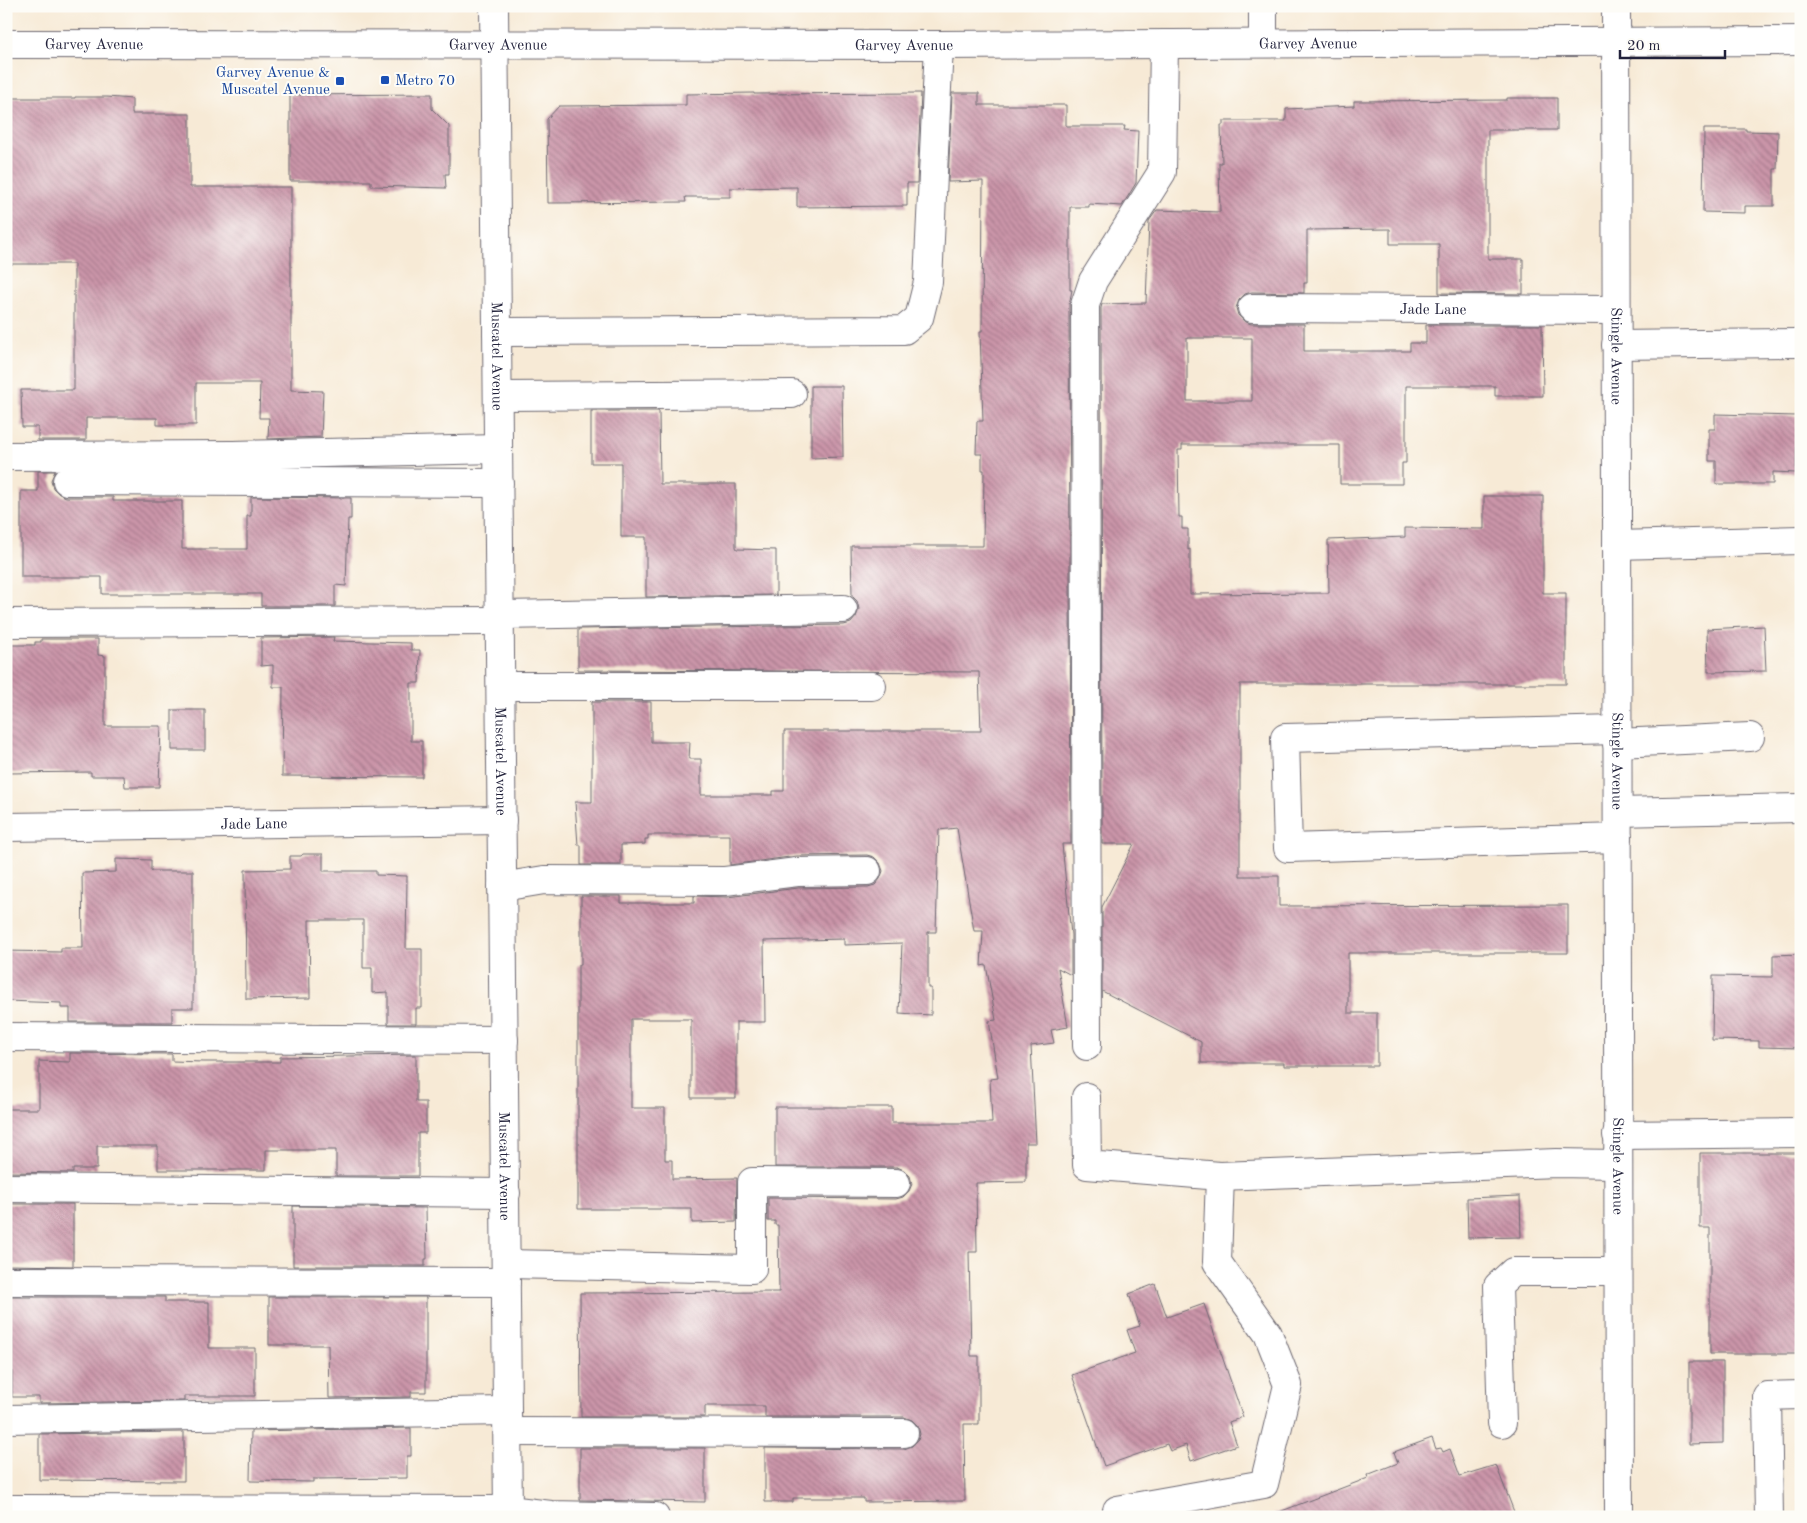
<svg xmlns="http://www.w3.org/2000/svg" width="1807" height="1523" viewBox="0 0 1807 1523" font-family="'Old Standard TT',serif">
<style>
.building{fill:url(#building-back-hatch);fill-rule:evenodd}
.lines{fill:none;stroke-linecap:round;stroke-linejoin:round}
.minor-casing{stroke:#6d6871;stroke-width:30}
.major-casing{stroke:#6d6871;stroke-width:30}
.minor{stroke:#fff;stroke-width:28}
.major{stroke:#fff;stroke-width:28}
.transit-dot{fill:#1a4fb4;stroke:#fdfcf7;stroke-width:2}
.labels{text-anchor:middle;stroke-width:4;stroke-linejoin:round;paint-order:stroke}
.street-label{font-size:15px;fill:#22223b;stroke:#fdfcf7}
.transit-label{font-size:15px;fill:#164399;stroke:#fdfcf7;text-anchor:end}
</style>
<defs>
<pattern id="building-back-hatch" width="6" height="6" patternUnits="userSpaceOnUse" patternTransform="scale(1.25)"><rect width="6" height="6" fill="#cb95a9"/><path d="M-1 5l2 2M0 0l6 6M5-1l2 2" fill="none" stroke="#a4798b"/></pattern>
</defs>
<rect width="100%" height="100%" fill="#fdfcf7"/>
<filter id="ink" filterUnits="userSpaceOnUse"><feTurbulence type="fractalNoise" baseFrequency=".02" numOctaves="2"/><feDisplacementMap in="SourceGraphic" scale="10" xChannelSelector="R" yChannelSelector="G"/><feConvolveMatrix kernelMatrix="1 2 1 2 8 2 1 2 1" color-interpolation-filters="sRGB"/></filter>
<filter id="wash" filterUnits="userSpaceOnUse"><feTurbulence type="fractalNoise" baseFrequency=".0096" numOctaves="4" result="noise"/><feDisplacementMap in="SourceGraphic" scale="20" xChannelSelector="R" yChannelSelector="G"/><feGaussianBlur stdDeviation="1.12" result="paint"/><feColorMatrix in="noise" values="0 0 0 0 0 0 0 0 0 0 0 0 0 0 0 0 0 1.4 0 .05"/><feComposite in="paint" operator="in"/></filter>
<g filter="url(#wash)">
<rect width="100%" height="100%" fill="#f7ead6"/>
<g id="blocks">
<path class="building" d="M 754,93 L 754,94 L 921,93 L 917,183 L 907,183 L 907,206 L 797,207 L 797,187 L 730,188 L 730,197 L 685,197 L 686,202 L 548,203 L 547,119 L 559,106 L 686,105 L 686,94 Z
M 952,93 L 979,93 L 979,105 L 1066,105 L 1066,126 L 1125,126 L 1124,130 L 1138,131 L 1136,183 L 1122,206 L 1089,204 L 1089,207 L 1070,207 L 1070,290 L 1072,290 L 1069,305 L 1071,844 L 1062,844 L 1071,935 L 1071,975 L 1058,968 L 1068,1027 L 1051,1030 L 1054,1043 L 1031,1046 L 1036,1143 L 1026,1143 L 1026,1182 L 976,1183 L 977,1252 L 969,1252 L 971,1356 L 979,1356 L 979,1424 L 964,1424 L 965,1501 L 864,1502 L 864,1498 L 793,1498 L 793,1502 L 765,1502 L 765,1448 L 904,1449 L 912,1446 L 918,1440 L 920,1434 L 918,1426 L 912,1420 L 904,1417 L 765,1417 L 765,1406 L 705,1406 L 705,1417 L 581,1417 L 580,1293 L 779,1292 L 778,1225 L 775,1225 L 775,1221 L 768,1221 L 768,1198 L 896,1199 L 903,1197 L 909,1191 L 912,1184 L 910,1176 L 904,1170 L 897,1167 L 775,1167 L 775,1107 L 892,1107 L 892,1123 L 992,1123 L 990,1079 L 998,1078 L 989,1021 L 996,1020 L 986,965 L 981,966 L 983,931 L 974,931 L 957,828 L 939,830 L 936,932 L 928,932 L 928,988 L 931,988 L 931,1015 L 899,1013 L 902,943 L 844,945 L 844,939 L 764,941 L 765,1022 L 736,1022 L 736,1098 L 691,1098 L 691,1019 L 631,1019 L 631,1108 L 665,1108 L 665,1160 L 672,1160 L 672,1179 L 737,1178 L 736,1222 L 692,1223 L 692,1209 L 578,1209 L 578,965 L 581,965 L 581,896 L 621,896 L 621,903 L 694,903 L 694,896 L 727,897 L 798,888 L 868,887 L 875,885 L 880,879 L 883,871 L 880,863 L 874,857 L 867,855 L 797,856 L 730,865 L 730,835 L 648,835 L 648,839 L 645,839 L 645,844 L 621,845 L 621,865 L 581,865 L 581,845 L 578,845 L 575,802 L 592,802 L 592,702 L 651,702 L 651,742 L 690,742 L 689,759 L 701,759 L 701,795 L 773,795 L 773,791 L 784,791 L 784,731 L 981,731 L 979,672 L 578,670 L 578,629 L 844,625 L 851,623 L 856,617 L 859,609 L 857,601 L 852,596 L 851,546 L 983,546 L 984,470 L 982,470 L 982,454 L 976,454 L 977,421 L 983,421 L 980,331 L 982,331 L 983,181 L 948,182 Z
M 432,94 L 432,109 L 449,126 L 449,174 L 445,174 L 446,188 L 371,186 L 371,181 L 290,181 L 290,95 Z
M 75,97 L 107,97 L 132,99 L 132,114 L 190,114 L 190,187 L 291,187 L 291,390 L 323,391 L 321,437 L 268,439 L 269,418 L 259,418 L 260,383 L 196,383 L 196,425 L 157,425 L 157,418 L 86,418 L 86,440 L 38,440 L 38,427 L 22,427 L 21,390 L 74,390 L 74,264 L 6,264 L 6,98 L 75,98 Z
M 1507,98 L 1557,98 L 1557,130 L 1488,130 L 1488,259 L 1523,259 L 1523,294 L 1439,293 L 1439,244 L 1390,244 L 1390,229 L 1307,230 L 1307,283 L 1304,283 L 1304,293 L 1252,292 L 1245,294 L 1239,300 L 1236,308 L 1238,315 L 1244,321 L 1251,324 L 1304,324 L 1304,351 L 1410,351 L 1410,343 L 1426,343 L 1426,325 L 1542,325 L 1543,396 L 1495,396 L 1495,386 L 1406,386 L 1406,463 L 1402,463 L 1402,484 L 1340,484 L 1340,445 L 1182,445 L 1182,450 L 1178,450 L 1179,517 L 1182,517 L 1182,529 L 1188,529 L 1188,550 L 1190,549 L 1190,594 L 1329,593 L 1328,540 L 1405,537 L 1405,528 L 1484,529 L 1484,496 L 1543,496 L 1543,593 L 1566,593 L 1566,684 L 1240,684 L 1240,876 L 1279,876 L 1279,906 L 1568,905 L 1568,953 L 1348,953 L 1348,1013 L 1377,1013 L 1377,1066 L 1284,1066 L 1284,1063 L 1201,1063 L 1201,1042 L 1102,991 L 1102,907 L 1134,844 L 1102,844 L 1101,308 L 1102,304 L 1146,303 L 1149,221 L 1157,210 L 1220,212 L 1219,163 L 1222,163 L 1221,125 L 1223,125 L 1223,121 L 1286,121 L 1286,109 L 1354,106 L 1354,101 L 1507,100 ZM 1187,338 L 1252,338 L 1252,401 L 1187,401 Z
M 1704,129 L 1746,129 L 1746,131 L 1778,132 L 1777,169 L 1774,169 L 1774,206 L 1745,206 L 1745,213 L 1703,212 Z
M 811,386 L 842,386 L 843,457 L 811,458 Z
M 591,411 L 659,411 L 660,484 L 736,484 L 736,547 L 737,549 L 776,550 L 776,595 L 646,597 L 646,537 L 621,537 L 621,463 L 591,463 Z
M 1715,414 L 1797,416 L 1796,473 L 1773,472 L 1773,484 L 1716,484 L 1716,461 L 1709,461 L 1709,429 L 1715,429 Z
M 38,471 L 55,471 L 51,480 L 53,488 L 59,494 L 66,497 L 113,497 L 113,501 L 182,501 L 182,549 L 247,549 L 247,516 L 251,516 L 251,497 L 351,498 L 351,519 L 348,519 L 346,586 L 335,585 L 335,606 L 261,606 L 261,594 L 102,594 L 102,577 L 21,577 L 21,491 L 38,491 Z
M 1764,626 L 1766,671 L 1708,672 L 1707,629 Z
M 334,637 L 333,641 L 411,643 L 411,650 L 420,650 L 419,683 L 411,683 L 411,741 L 422,741 L 422,777 L 282,776 L 283,687 L 273,687 L 273,665 L 261,666 L 261,638 Z
M 41,639 L 98,639 L 98,655 L 105,656 L 105,726 L 161,726 L 159,787 L 125,787 L 124,776 L 91,776 L 91,772 L 7,773 L 6,645 L 35,645 L 35,642 L 41,642 Z
M 172,710 L 205,710 L 205,750 L 172,750 Z
M 303,854 L 323,854 L 323,871 L 376,871 L 376,875 L 407,876 L 406,949 L 422,949 L 422,1008 L 416,1008 L 416,1024 L 388,1024 L 388,992 L 372,993 L 372,968 L 363,968 L 363,920 L 309,920 L 310,998 L 246,999 L 245,870 L 290,869 L 290,856 L 301,856 Z
M 116,859 L 151,860 L 151,871 L 193,871 L 193,1008 L 172,1008 L 172,1022 L 70,1022 L 70,1008 L 61,1008 L 61,1003 L 7,1001 L 6,951 L 61,952 L 61,948 L 83,948 L 82,873 L 116,872 Z
M 1801,954 L 1801,1048 L 1759,1047 L 1759,1041 L 1712,1040 L 1713,976 L 1773,977 L 1773,955 Z
M 70,1053 L 172,1054 L 172,1061 L 203,1062 L 280,1062 L 280,1057 L 416,1055 L 416,1102 L 426,1102 L 426,1133 L 418,1133 L 418,1176 L 336,1176 L 336,1150 L 266,1150 L 266,1170 L 158,1170 L 158,1146 L 97,1146 L 97,1169 L 73,1169 L 73,1173 L 6,1172 L 6,1109 L 39,1109 L 39,1061 L 70,1062 Z
M 1700,1153 L 1801,1153 L 1801,1354 L 1710,1354 L 1710,1228 L 1700,1228 Z
M 1520,1196 L 1521,1237 L 1468,1238 L 1467,1198 Z
M 6,1204 L 73,1204 L 73,1266 L 6,1265 Z
M 293,1206 L 426,1208 L 427,1259 L 425,1259 L 425,1266 L 293,1266 Z
M 1155,1284 L 1167,1317 L 1204,1304 L 1243,1417 L 1229,1422 L 1237,1445 L 1191,1461 L 1186,1445 L 1170,1451 L 1167,1444 L 1104,1466 L 1072,1375 L 1135,1353 L 1127,1330 L 1140,1326 L 1129,1294 Z
M 6,1297 L 165,1297 L 165,1302 L 209,1302 L 209,1348 L 255,1348 L 255,1396 L 184,1396 L 184,1401 L 39,1403 L 39,1397 L 12,1397 L 12,1339 L 6,1339 Z
M 269,1297 L 426,1297 L 426,1392 L 411,1392 L 411,1397 L 329,1398 L 328,1345 L 269,1345 Z
M 1689,1362 L 1723,1362 L 1723,1443 L 1689,1444 Z
M 411,1428 L 411,1456 L 407,1456 L 407,1478 L 313,1479 L 313,1482 L 250,1481 L 251,1431 Z
M 184,1432 L 184,1481 L 39,1480 L 39,1434 Z
M 1432,1438 L 1436,1449 L 1441,1448 L 1443,1452 L 1450,1449 L 1460,1476 L 1496,1465 L 1516,1517 L 1274,1517 L 1274,1514 L 1368,1478 L 1367,1475 L 1398,1463 L 1394,1452 Z
M 580,1448 L 705,1448 L 705,1502 L 580,1500 Z"/>
</g>
</g>
<g filter="url(#ink)">
<use href="#blocks" fill-opacity="0" stroke="#6d6871" stroke-width="1"/>
<g class="lines">
<g class="minor-casing">
<g id="minor">
<path id="s1" d="M 494,6 L 508,1517"/>
<path d="M 1263,6 L 1263,43"/>
<path id="s2" d="M 1616,6 L 1619,1517"/>
<path id="s3" d="M 1252,308 L 1616,310"/>
<path d="M 497,332 L 904,330 L 919,318 L 928,282 L 939,45"/>
<path d="M 1616,345 L 1796,343"/>
<path d="M 498,396 L 792,394"/>
<path d="M 6,456 L 233,455 L 498,449"/>
<path d="M 67,481 L 499,483"/>
<path d="M 1617,545 L 1800,540"/>
<path d="M 500,615 L 843,609"/>
<path d="M 6,623 L 500,621"/>
<path d="M 501,686 L 872,686"/>
<path d="M 1617,730 L 1285,738 L 1288,848 L 1618,838"/>
<path d="M 1617,743 L 1750,737"/>
<path d="M 1618,812 L 1800,808"/>
<path id="s4" d="M 6,827 L 502,820"/>
<path d="M 502,887 L 544,880 L 725,881 L 797,872 L 867,871"/>
<path d="M 6,1037 L 504,1040"/>
<path d="M 1087,1046 L 1085,305 L 1093,281 L 1162,172 L 1164,44"/>
<path d="M 1086,1097 L 1087,1165 L 1220,1176"/>
<path d="M 1617,1135 L 1801,1133"/>
<path d="M 6,1188 L 506,1193"/>
<path d="M 506,1264 L 752,1269 L 752,1182 L 896,1183"/>
<path d="M 6,1281 L 506,1282"/>
<path d="M 6,1419 L 507,1411"/>
<path d="M 1502,1423 L 1498,1286 L 1513,1272 L 1618,1272"/>
<path d="M 508,1432 L 904,1433"/>
<path d="M 6,1509 L 508,1510 L 551,1515 L 655,1517"/>
<path d="M 1116,1517 L 1117,1510 L 1264,1484 L 1288,1385 L 1268,1334 L 1217,1262 L 1220,1176 L 1556,1163 L 1617,1164"/>
<path d="M 1769,1517 L 1767,1396 L 1801,1395"/>
</g>
</g>
<g class="major-casing">
<g id="major">
<path id="s5" d="M 6,44 L 939,45 L 1801,41"/>
</g>
</g>
<use href="#minor" class="minor"/>
<use href="#major" class="major"/>
</g>
</g>
<g class="transit-dot">
<rect x="380" y="75" width="10" height="10" rx="2.5"/>
<rect x="335" y="76" width="10" height="10" rx="2.5"/>
</g>
<g class="labels">
<g class="street-label">
<text dy="5" stroke="none"><textPath href="#s5" startOffset="1302">Garvey Avenue</textPath></text>
<text dy="5" stroke="none"><textPath href="#s5" startOffset="88">Garvey Avenue</textPath></text>
<text dy="5" stroke="none"><textPath href="#s5" startOffset="492">Garvey Avenue</textPath></text>
<text dy="5" stroke="none"><textPath href="#s5" startOffset="898">Garvey Avenue</textPath></text>
<text dy="5" stroke="none"><textPath href="#s3" startOffset="181">Jade Lane</textPath></text>
<text dy="5" stroke="none"><textPath href="#s1" startOffset="350">Muscatel Avenue</textPath></text>
<text dy="5" stroke="none"><textPath href="#s2" startOffset="350">Stingle Avenue</textPath></text>
<text dy="5" stroke="none"><textPath href="#s1" startOffset="755">Muscatel Avenue</textPath></text>
<text dy="5" stroke="none"><textPath href="#s2" startOffset="755">Stingle Avenue</textPath></text>
<text dy="5" stroke="none"><textPath href="#s4" startOffset="248">Jade Lane</textPath></text>
<text dy="5" stroke="none"><textPath href="#s1" startOffset="1160">Muscatel Avenue</textPath></text>
<text dy="5" stroke="none"><textPath href="#s2" startOffset="1160">Stingle Avenue</textPath></text>
</g>
<g class="transit-label">
<text x="330" y="77">Garvey Avenue &amp;<tspan x="330" dy="17">Muscatel Avenue</tspan></text>
<text x="395" y="85" text-anchor="start">Metro 70</text>
</g>
</g>
<rect width="1807" height="1523" fill="none" stroke="#fdfcf7" stroke-width="25"/>
<path d="M1620 50v8h105v-8" fill="none" stroke="#22223b" stroke-width="2.5"/>
<text x="1627" y="50" font-size="15" fill="#22223b" stroke="#fdfcf7" stroke-width="4" paint-order="stroke">20 m</text>
</svg>
